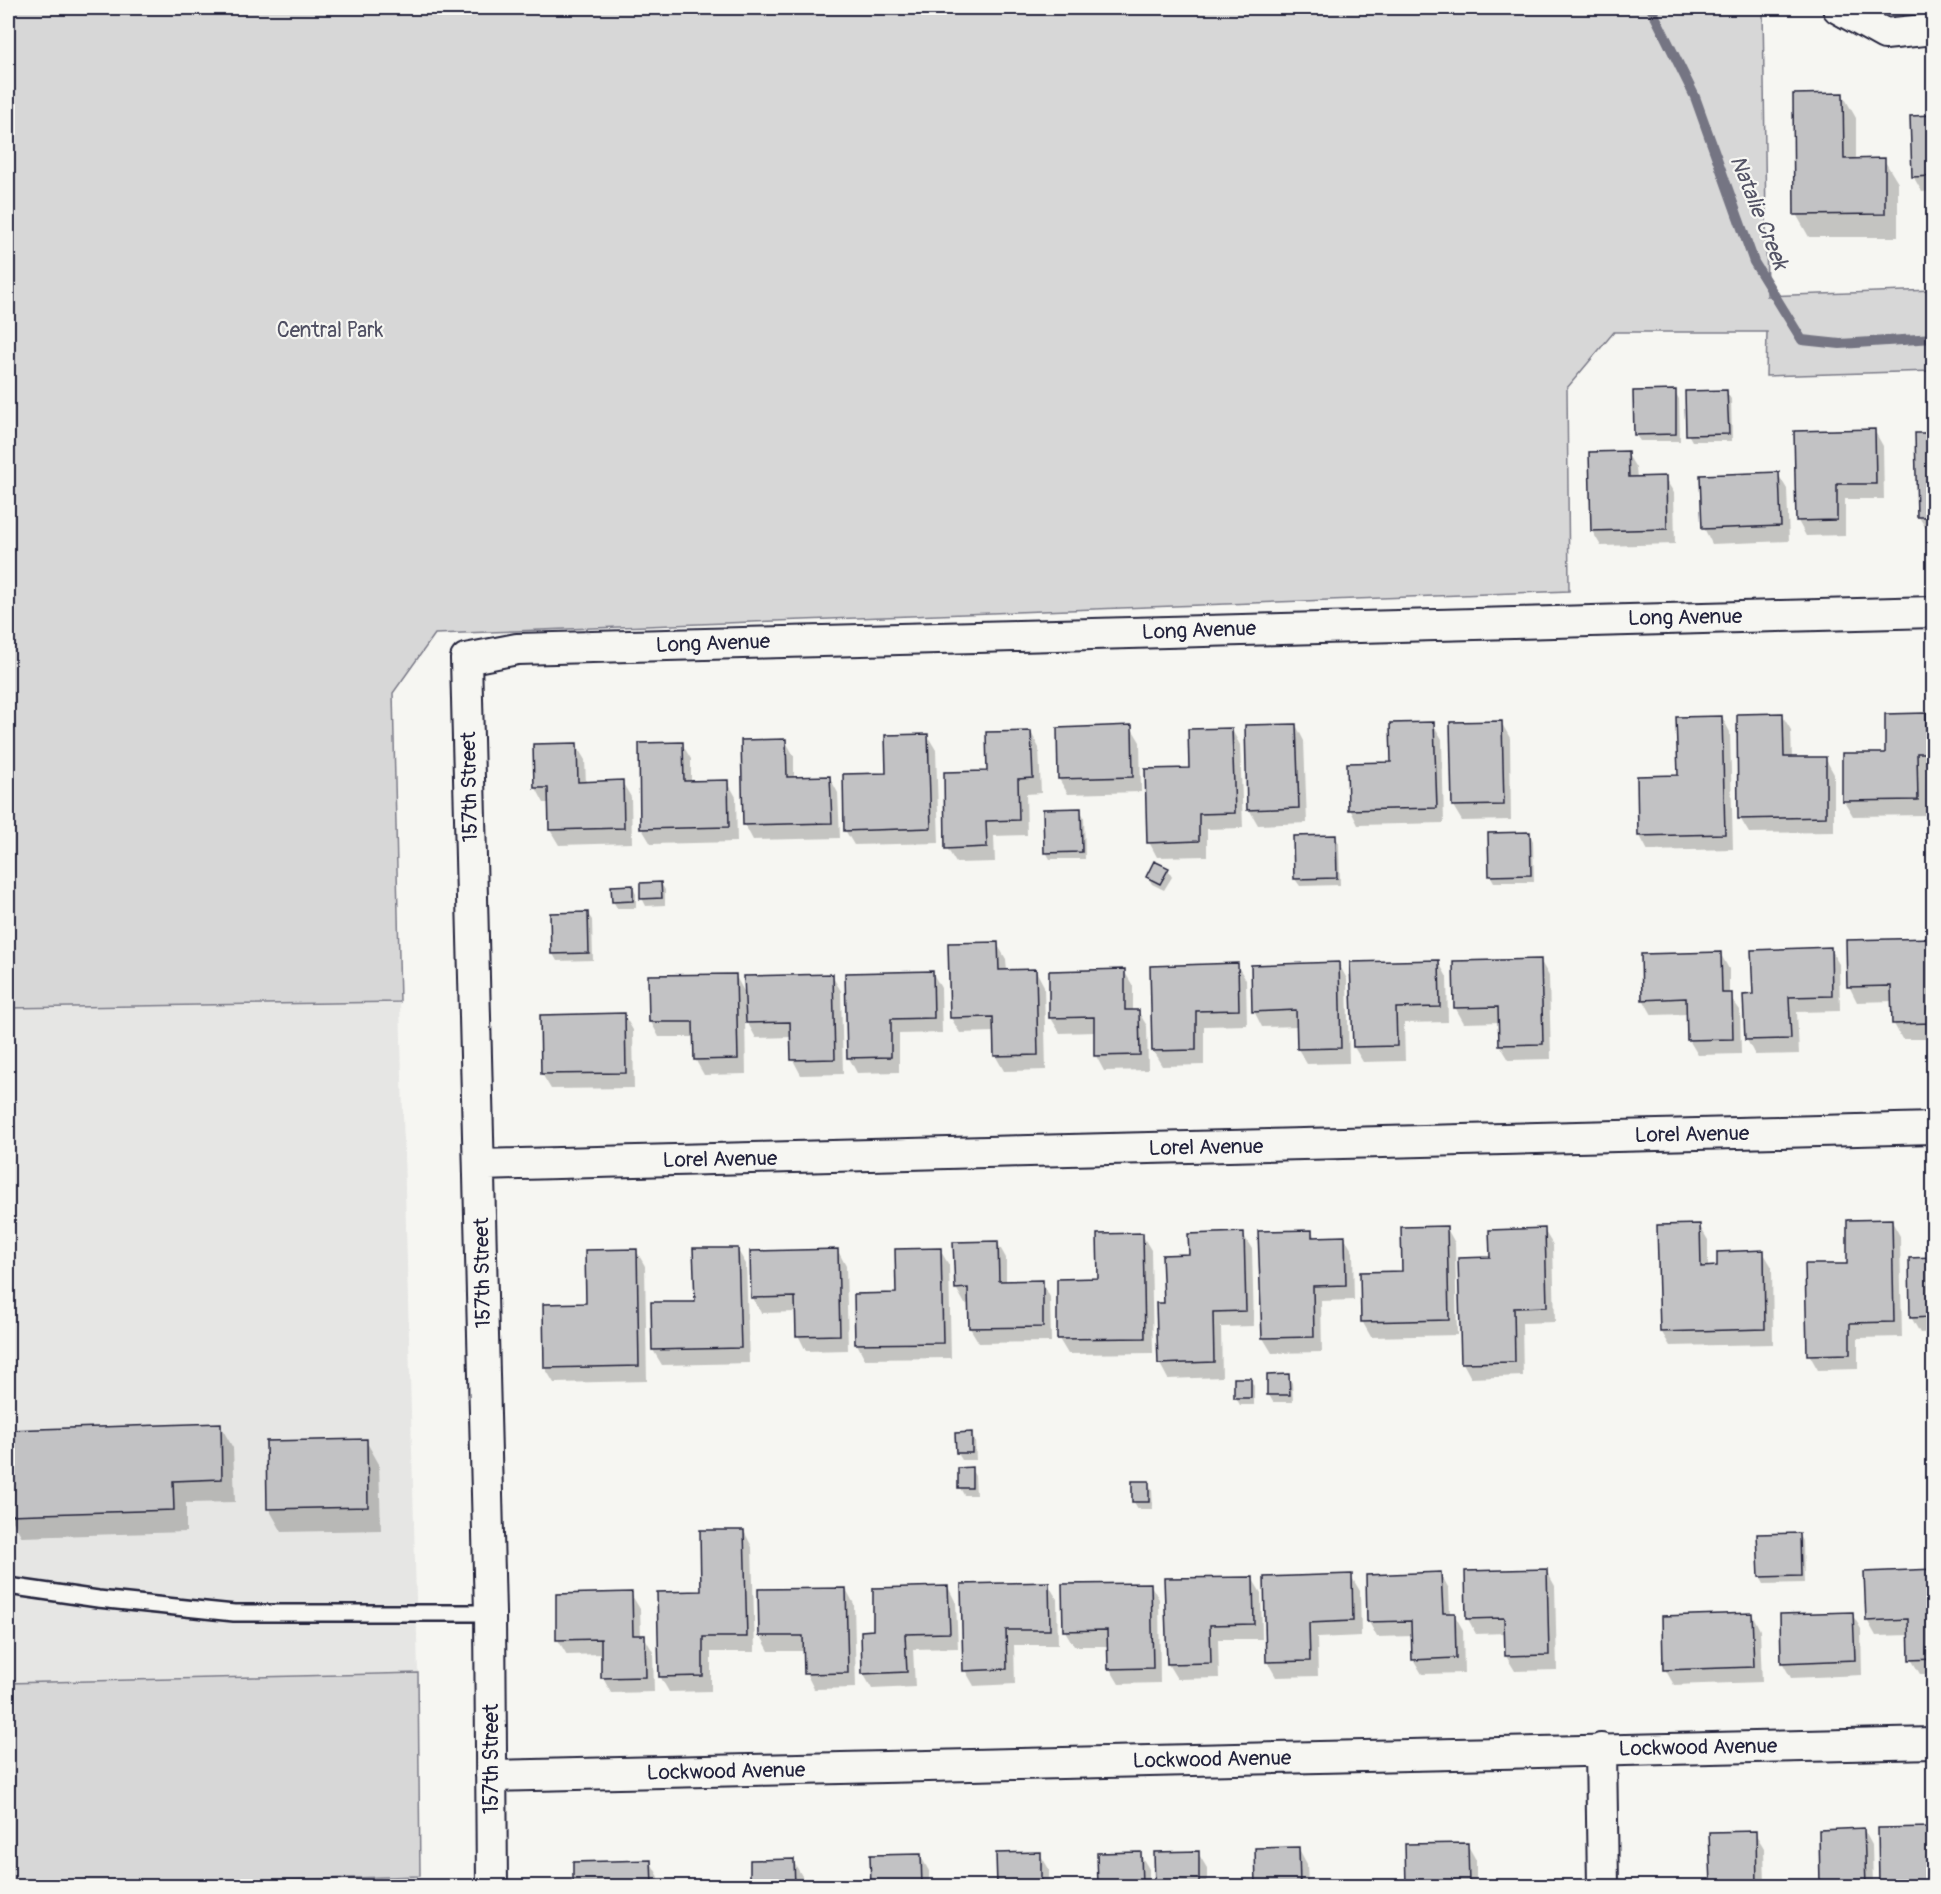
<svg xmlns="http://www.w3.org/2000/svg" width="1941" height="1894" viewBox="0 0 1941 1894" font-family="Pangolin,sans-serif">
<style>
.built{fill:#e6e6e4}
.green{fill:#d7d7d7;stroke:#7c7c89;stroke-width:1.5}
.shadow{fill:#0003}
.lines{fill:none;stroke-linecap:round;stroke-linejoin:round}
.stream{stroke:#757583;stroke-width:10}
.building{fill:#c2c2c4;stroke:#22223b;stroke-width:1.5}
.lane-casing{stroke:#22223b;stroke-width:20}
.street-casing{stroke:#22223b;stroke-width:34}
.lane{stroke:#f6f6f2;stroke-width:15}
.street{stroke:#f6f6f2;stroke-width:30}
.labels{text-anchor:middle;stroke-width:4.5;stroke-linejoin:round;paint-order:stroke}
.park-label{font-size:21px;fill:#4f4f62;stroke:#f6f6f2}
.street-label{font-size:21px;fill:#22223b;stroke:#f6f6f2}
.water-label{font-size:22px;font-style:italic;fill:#535365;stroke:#f6f6f2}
</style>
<rect width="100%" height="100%" fill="#f6f6f2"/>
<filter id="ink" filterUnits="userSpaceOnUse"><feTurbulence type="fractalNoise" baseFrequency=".0167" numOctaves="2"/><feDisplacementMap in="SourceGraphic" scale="12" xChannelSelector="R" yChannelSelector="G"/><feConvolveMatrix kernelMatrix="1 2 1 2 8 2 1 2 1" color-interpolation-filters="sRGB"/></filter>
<g filter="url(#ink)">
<path class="built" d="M 400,1002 L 418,1673 L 8,1683 L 8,1008 Z"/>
<path class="green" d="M 8,8 L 1763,8 L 1767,296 L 1933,290 L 1933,371 L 1766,376 L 1767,332 L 1614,332 L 1567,388 L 1569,591 L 435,634 L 393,693 L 400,1002 L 8,1008 Z
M 418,1673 L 420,1876 L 95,1886 L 8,1886 L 8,1683 Z"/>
<path class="shadow" d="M 1843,95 L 1856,118 L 1856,160 L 1884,160 L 1898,183 L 1898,237 L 1809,237 L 1796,214 Z
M 1934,117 L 1934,191 L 1922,192 L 1913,176 Z
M 1675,392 L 1679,399 L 1680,441 L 1640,441 L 1635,434 Z
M 1726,392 L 1731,399 L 1732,441 L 1692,441 L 1688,434 Z
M 1874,430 L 1883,446 L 1884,499 L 1845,499 L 1845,535 L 1806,536 L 1798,521 Z
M 1934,434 L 1934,532 L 1928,532 L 1919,517 Z
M 1627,453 L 1636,468 L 1637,478 L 1665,478 L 1674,493 L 1675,544 L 1601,546 L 1592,531 Z
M 1778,474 L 1787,489 L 1789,541 L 1712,544 L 1704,528 Z
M 1782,715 L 1791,730 L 1792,759 L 1825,758 L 1834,774 L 1834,832 L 1749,833 L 1740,818 Z
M 1925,715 L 1934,730 L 1934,768 L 1925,768 L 1926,815 L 1853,816 L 1844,801 Z
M 1722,717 L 1730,732 L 1733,849 L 1648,851 L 1640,836 Z
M 1501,722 L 1510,738 L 1511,820 L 1462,821 L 1453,806 Z
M 1433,724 L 1442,739 L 1444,823 L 1358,825 L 1350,809 Z
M 1296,725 L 1304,741 L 1307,823 L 1258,825 L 1249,809 Z
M 1131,727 L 1140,742 L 1141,792 L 1068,794 L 1059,779 Z
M 1232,730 L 1240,745 L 1243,828 L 1207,829 L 1207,856 L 1157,857 L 1149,842 L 1191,769 Z
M 1031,732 L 1039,748 L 1041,793 L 1026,794 L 1027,835 L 994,836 L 995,862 L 956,863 L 947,848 L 989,772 Z
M 927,735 L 936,750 L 939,843 L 854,845 L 845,830 L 887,775 Z
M 785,740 L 794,756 L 794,778 L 830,778 L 838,793 L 840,838 L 753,840 L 745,825 L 743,742 Z
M 682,744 L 691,759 L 691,782 L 727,781 L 736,797 L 737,842 L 651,844 L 642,829 Z
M 576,745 L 585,760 L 586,783 L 622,782 L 631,797 L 632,843 L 559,845 L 550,830 L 550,803 L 544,803 L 536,788 Z
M 1080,810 L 1084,817 L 1085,859 L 1050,859 L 1046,852 Z
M 1529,833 L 1533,841 L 1534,882 L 1494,882 L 1490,875 Z
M 1335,836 L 1339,843 L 1340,885 L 1300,886 L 1295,879 Z
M 1167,869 L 1172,877 L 1164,890 L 1152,884 L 1148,877 Z
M 661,883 L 665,890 L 665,905 L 646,906 L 642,898 Z
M 632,886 L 636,894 L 636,908 L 617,908 L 613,901 Z
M 587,913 L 592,920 L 593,960 L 557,961 L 553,954 Z
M 1934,940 L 1934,1039 L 1902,1039 L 1894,1024 L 1893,1001 L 1857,1002 L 1849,986 Z
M 997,944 L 1006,959 L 1007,971 L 1036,971 L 1044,986 L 1046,1070 L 1004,1071 L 995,1055 L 995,1032 L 960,1033 L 951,1018 Z
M 1830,949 L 1839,964 L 1840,1011 L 1797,1012 L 1799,1054 L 1755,1055 L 1747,1040 L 1745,996 L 1755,996 Z
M 1720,953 L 1729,969 L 1729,995 L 1740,1010 L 1741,1054 L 1698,1055 L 1689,1040 L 1688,1014 L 1652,1015 L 1643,999 Z
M 1540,960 L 1549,976 L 1551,1059 L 1509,1060 L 1500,1045 L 1500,1022 L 1464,1023 L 1455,1007 Z
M 1438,961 L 1447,977 L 1448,1022 L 1404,1023 L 1405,1061 L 1363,1062 L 1354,1047 Z
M 1339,964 L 1347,979 L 1349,1063 L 1307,1064 L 1298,1049 L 1298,1026 L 1262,1027 L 1254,1011 Z
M 1237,965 L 1246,980 L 1247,1025 L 1204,1026 L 1204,1065 L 1162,1066 L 1153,1051 Z
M 1124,971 L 1133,986 L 1133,1011 L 1138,1011 L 1147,1026 L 1148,1070 L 1104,1071 L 1096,1056 L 1095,1032 L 1060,1033 L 1051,1018 Z
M 932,972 L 941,988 L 942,1033 L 899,1034 L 899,1072 L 857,1073 L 849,1058 L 847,975 Z
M 735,975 L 746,995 L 832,976 L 841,991 L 843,1074 L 801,1075 L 793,1060 L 792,1037 L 756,1038 L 745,1018 L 746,1074 L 704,1075 L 695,1059 L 695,1037 L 659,1037 L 651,1022 L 649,977 Z
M 624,1015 L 633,1030 L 634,1088 L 551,1089 L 542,1074 Z
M 1891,1220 L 1900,1236 L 1902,1337 L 1858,1338 L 1858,1369 L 1818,1370 L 1809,1354 Z
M 1699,1225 L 1708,1240 L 1708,1268 L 1718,1268 L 1763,1252 L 1772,1267 L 1773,1344 L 1670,1346 L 1661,1331 Z
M 1446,1227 L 1455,1243 L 1457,1335 L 1371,1337 L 1362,1321 L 1403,1272 Z
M 1544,1230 L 1553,1245 L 1555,1322 L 1522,1323 L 1523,1376 L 1471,1378 L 1463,1363 L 1492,1259 Z
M 1312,1231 L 1315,1238 L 1344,1237 L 1353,1252 L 1354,1300 L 1321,1301 L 1322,1352 L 1272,1353 L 1263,1338 Z
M 1243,1234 L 1252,1249 L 1254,1326 L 1221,1327 L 1222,1377 L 1168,1379 L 1160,1364 L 1165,1305 L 1190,1256 Z
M 1142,1235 L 1151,1250 L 1153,1353 L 1068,1354 L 1059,1339 L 1100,1280 Z
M 997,1242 L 1006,1258 L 1006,1283 L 1042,1282 L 1050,1297 L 1051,1342 L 979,1343 L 970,1328 L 970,1303 L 965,1304 L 956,1288 Z
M 737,1249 L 746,1264 L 749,1363 L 662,1365 L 653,1350 L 696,1303 Z
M 636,1250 L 645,1266 L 647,1381 L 554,1383 L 545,1368 L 587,1304 Z
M 940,1250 L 949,1265 L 951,1358 L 865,1359 L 857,1344 L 855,1296 L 897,1295 Z
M 838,1251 L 846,1266 L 848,1350 L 806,1351 L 798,1335 L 797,1312 L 761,1313 L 753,1298 Z
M 1934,1259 L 1934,1332 L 1920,1333 L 1911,1317 Z
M 1288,1376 L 1292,1383 L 1293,1402 L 1273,1402 L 1269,1395 Z
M 1250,1379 L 1254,1386 L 1254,1405 L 1240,1405 L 1236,1398 L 1235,1380 Z
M 220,1425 L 233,1448 L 235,1502 L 186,1503 L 186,1532 L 22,1537 L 9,1514 L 8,1431 Z
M 971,1434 L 975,1441 L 976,1460 L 962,1460 L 957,1452 Z
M 366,1441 L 379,1464 L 381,1530 L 282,1532 L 269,1509 Z
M 971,1469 L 975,1476 L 976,1495 L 964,1495 L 960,1488 Z
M 1148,1483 L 1152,1490 L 1153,1509 L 1138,1509 L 1134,1502 Z
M 744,1531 L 752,1547 L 755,1652 L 711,1652 L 711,1691 L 669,1692 L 660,1676 L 703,1592 Z
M 1799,1534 L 1803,1541 L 1804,1583 L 1764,1584 L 1760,1577 Z
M 1546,1570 L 1555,1586 L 1557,1670 L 1515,1671 L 1506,1656 L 1506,1633 L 1476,1634 L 1468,1619 Z
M 1934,1571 L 1934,1674 L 1920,1674 L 1911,1659 L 1910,1635 L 1876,1636 L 1867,1620 Z
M 1441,1574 L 1449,1589 L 1450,1615 L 1454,1614 L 1463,1630 L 1464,1673 L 1422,1674 L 1413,1659 L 1413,1636 L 1377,1637 L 1369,1622 Z
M 1351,1576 L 1360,1591 L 1361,1636 L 1317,1638 L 1318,1676 L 1276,1677 L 1267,1661 Z
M 1252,1578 L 1261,1593 L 1262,1639 L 1218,1639 L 1219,1678 L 1177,1679 L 1168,1664 Z
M 1048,1584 L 1057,1599 L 1058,1645 L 1014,1645 L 1015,1684 L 974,1686 L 965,1670 Z
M 1150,1584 L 1159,1599 L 1160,1683 L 1119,1684 L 1110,1669 L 1109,1646 L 1074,1646 L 1065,1631 L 1064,1586 Z
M 948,1587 L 956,1603 L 958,1648 L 913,1649 L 915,1687 L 872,1689 L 863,1673 L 875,1632 Z
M 846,1589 L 854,1604 L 856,1688 L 814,1689 L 806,1673 L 805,1651 L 769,1651 L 761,1636 L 759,1591 Z
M 631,1594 L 640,1609 L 641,1636 L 644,1636 L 653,1652 L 654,1692 L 611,1693 L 603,1678 L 602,1654 L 567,1655 L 558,1640 Z
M 1752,1614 L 1760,1630 L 1762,1682 L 1674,1685 L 1665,1669 Z
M 1852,1614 L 1861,1629 L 1862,1675 L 1791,1678 L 1782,1662 Z
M 1934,1828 L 1934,1886 L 1882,1886 L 1880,1882 Z
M 1864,1830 L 1872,1845 L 1873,1886 L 1822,1886 L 1820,1831 Z
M 1755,1833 L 1764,1848 L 1765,1886 L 1712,1886 L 1711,1834 Z
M 1467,1844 L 1476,1860 L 1476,1886 L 1407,1886 L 1406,1846 Z
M 1299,1849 L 1307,1864 L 1308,1886 L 1258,1886 L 1257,1850 Z
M 1156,1853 L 1198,1853 L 1207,1868 L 1207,1886 L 1157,1886 Z
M 1040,1854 L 1049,1869 L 1049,1886 L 999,1886 L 998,1855 Z
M 1140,1854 L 1149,1869 L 1149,1886 L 1099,1886 L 1098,1855 Z
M 920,1855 L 929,1871 L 929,1886 L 873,1886 L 872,1857 Z
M 650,1861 L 659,1877 L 659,1886 L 575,1886 L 574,1864 Z
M 793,1861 L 802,1876 L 802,1886 L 752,1886 L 751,1862 Z"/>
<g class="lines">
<path class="stream" d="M 1651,8 L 1695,97 L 1754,262 L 1802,340 L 1840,344 L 1934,338"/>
</g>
<path class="building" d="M 1843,93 L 1844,159 L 1885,158 L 1885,214 L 1794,215 L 1793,94 Z
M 1934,115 L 1934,176 L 1912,177 L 1910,116 Z
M 1676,390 L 1676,434 L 1634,435 L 1633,391 Z
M 1727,390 L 1729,434 L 1686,435 L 1685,391 Z
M 1875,429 L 1876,484 L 1837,484 L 1837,520 L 1796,521 L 1794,431 Z
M 1915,433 L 1934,433 L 1934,517 L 1917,517 Z
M 1628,451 L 1629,477 L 1666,476 L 1667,529 L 1591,531 L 1589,452 Z
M 1779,472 L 1781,526 L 1702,529 L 1700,475 Z
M 1783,713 L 1784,757 L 1826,757 L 1826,817 L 1738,819 L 1737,714 Z
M 1926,713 L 1927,753 L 1917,753 L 1918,800 L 1842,801 L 1842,753 L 1885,753 L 1885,714 Z
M 1722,716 L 1725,834 L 1638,836 L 1637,776 L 1678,775 L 1676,717 Z
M 1502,721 L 1504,805 L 1452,806 L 1450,722 Z
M 1434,722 L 1437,808 L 1348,810 L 1347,763 L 1391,762 L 1390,723 Z
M 1296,724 L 1299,808 L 1247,810 L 1245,725 Z
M 1132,725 L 1133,777 L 1058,779 L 1057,728 Z
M 1232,728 L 1235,813 L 1199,814 L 1199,841 L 1147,843 L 1145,769 L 1189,768 L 1188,729 Z
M 1031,731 L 1033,778 L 1018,779 L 1019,820 L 986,821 L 987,847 L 945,849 L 944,772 L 987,771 L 986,732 Z
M 928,734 L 931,828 L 844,831 L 843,774 L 886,773 L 885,735 Z
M 786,739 L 787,777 L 830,776 L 832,823 L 743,825 L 741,740 Z
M 683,742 L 684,781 L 728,780 L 729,827 L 640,829 L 639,743 Z
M 577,743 L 578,782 L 623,780 L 624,828 L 549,830 L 548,788 L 534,788 L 533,744 Z
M 1081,808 L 1082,852 L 1044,853 L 1043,809 Z
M 1530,832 L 1531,875 L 1489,876 L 1488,833 Z
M 1336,835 L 1337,878 L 1294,879 L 1293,836 Z
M 1154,861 L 1169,868 L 1160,884 L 1146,877 Z
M 661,882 L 662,898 L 640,899 L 640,883 Z
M 633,885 L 633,901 L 612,902 L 611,886 Z
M 588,912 L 589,953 L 551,954 L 550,913 Z
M 1934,938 L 1934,1023 L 1892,1024 L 1891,986 L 1847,987 L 1846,940 Z
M 998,942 L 999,970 L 1036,969 L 1038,1055 L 994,1056 L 993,1017 L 950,1018 L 948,943 Z
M 1831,947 L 1832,996 L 1789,997 L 1791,1039 L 1745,1040 L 1743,995 L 1753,994 L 1751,950 Z
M 1721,952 L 1722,993 L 1732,993 L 1733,1039 L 1687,1040 L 1686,998 L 1642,1000 L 1641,954 Z
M 1541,959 L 1543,1044 L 1499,1045 L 1498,1007 L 1454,1008 L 1453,961 Z
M 1439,960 L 1440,1007 L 1396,1008 L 1397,1046 L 1353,1047 L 1350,962 Z
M 1339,962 L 1341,1048 L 1297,1049 L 1296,1010 L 1252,1012 L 1251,965 Z
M 1238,963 L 1239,1010 L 1196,1011 L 1196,1050 L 1152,1051 L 1150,966 Z
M 1125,969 L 1125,1010 L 1139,1010 L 1140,1055 L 1094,1056 L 1094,1017 L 1049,1018 L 1049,971 Z
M 933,971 L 934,1018 L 891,1019 L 891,1057 L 847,1058 L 845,973 Z
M 736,974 L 738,1059 L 694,1060 L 693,1022 L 649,1022 L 648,975 Z
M 833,974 L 835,1059 L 791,1060 L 790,1022 L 746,1023 L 744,976 Z
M 625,1013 L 626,1073 L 541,1074 L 540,1015 Z
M 1892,1219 L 1894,1322 L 1850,1323 L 1850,1354 L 1807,1355 L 1805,1264 L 1847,1264 L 1847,1220 Z
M 1700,1224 L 1701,1267 L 1717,1266 L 1717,1252 L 1764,1250 L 1765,1329 L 1660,1332 L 1657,1225 Z
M 1447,1226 L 1449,1320 L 1361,1322 L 1360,1272 L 1402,1271 L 1401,1227 Z
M 1545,1228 L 1547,1307 L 1514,1308 L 1515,1362 L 1461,1363 L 1458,1258 L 1490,1257 L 1489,1230 Z
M 1312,1230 L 1312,1237 L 1345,1236 L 1346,1285 L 1313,1286 L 1314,1337 L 1262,1338 L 1258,1231 Z
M 1244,1232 L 1246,1311 L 1213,1312 L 1214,1362 L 1158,1364 L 1156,1303 L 1164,1303 L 1162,1255 L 1189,1254 L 1188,1234 Z
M 1143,1233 L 1145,1338 L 1057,1339 L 1057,1279 L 1098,1278 L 1097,1234 Z
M 998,1241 L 999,1281 L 1043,1280 L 1043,1327 L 969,1328 L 968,1288 L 955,1289 L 953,1242 Z
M 693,1248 L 738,1248 L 741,1348 L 652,1350 L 651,1302 L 695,1302 Z
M 941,1248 L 943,1343 L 855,1344 L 854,1294 L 896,1293 L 895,1249 Z
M 637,1249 L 639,1366 L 544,1368 L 543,1304 L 586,1303 L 585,1250 Z
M 838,1249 L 840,1335 L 796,1336 L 795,1297 L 751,1298 L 750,1251 Z
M 1934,1257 L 1934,1317 L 1910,1318 L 1909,1258 Z
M 1289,1374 L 1290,1395 L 1267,1395 L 1267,1375 Z
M 1234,1378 L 1251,1378 L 1251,1398 L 1234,1398 Z
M 221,1423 L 222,1479 L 173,1481 L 174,1510 L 8,1515 L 8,1430 Z
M 972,1432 L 972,1453 L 956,1453 L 955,1433 Z
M 367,1439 L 368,1507 L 267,1509 L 266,1441 Z
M 972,1467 L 972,1488 L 958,1488 L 958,1468 Z
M 1132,1481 L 1149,1481 L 1149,1502 L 1132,1502 Z
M 700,1530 L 744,1530 L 747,1637 L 703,1637 L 703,1676 L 659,1677 L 657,1592 L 701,1591 Z
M 1800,1533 L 1801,1576 L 1759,1577 L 1757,1534 Z
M 1547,1569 L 1549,1655 L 1505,1656 L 1504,1618 L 1466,1619 L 1465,1571 Z
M 1934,1569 L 1934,1659 L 1909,1660 L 1908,1619 L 1866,1621 L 1864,1572 Z
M 1441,1572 L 1443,1613 L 1455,1613 L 1456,1658 L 1412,1660 L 1411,1621 L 1367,1622 L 1366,1575 Z
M 1352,1574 L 1353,1621 L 1309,1623 L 1310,1661 L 1266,1662 L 1264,1577 Z
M 1253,1577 L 1254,1624 L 1210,1625 L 1211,1663 L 1167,1664 L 1164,1578 Z
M 1049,1582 L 1050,1630 L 1006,1630 L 1007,1669 L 963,1671 L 961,1584 Z
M 1151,1583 L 1153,1668 L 1108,1669 L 1107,1630 L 1063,1631 L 1062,1584 Z
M 948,1586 L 950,1633 L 905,1634 L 907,1672 L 862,1674 L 861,1631 L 873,1630 L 873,1588 Z
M 846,1588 L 848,1673 L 804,1674 L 803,1636 L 759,1636 L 758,1589 Z
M 632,1592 L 633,1635 L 645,1635 L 646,1677 L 601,1678 L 601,1639 L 556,1640 L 556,1594 Z
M 1853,1612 L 1855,1660 L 1781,1663 L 1780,1614 Z
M 1752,1613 L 1754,1667 L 1663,1670 L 1662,1616 Z
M 1934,1827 L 1934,1882 L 1879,1883 L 1878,1828 Z
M 1864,1828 L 1866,1886 L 1820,1886 L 1819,1830 Z
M 1756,1831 L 1757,1886 L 1711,1886 L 1709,1832 Z
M 1468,1843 L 1469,1886 L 1406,1886 L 1405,1844 Z
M 1299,1847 L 1300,1886 L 1344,1886 L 1256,1886 L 1255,1848 Z
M 1199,1851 L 1199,1886 L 1155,1886 L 1154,1852 Z
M 1041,1852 L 1041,1886 L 997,1886 L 996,1853 Z
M 1141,1852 L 1142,1886 L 1098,1886 L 1097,1853 Z
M 921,1854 L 922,1886 L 871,1886 L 870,1855 Z
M 794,1859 L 795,1886 L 750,1886 L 750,1860 Z
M 651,1860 L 652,1886 L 573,1886 L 573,1862 Z"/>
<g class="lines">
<g class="lane-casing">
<path id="lane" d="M 8,1586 L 98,1599 L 234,1613 L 490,1613"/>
</g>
<g class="street-casing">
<path id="street" d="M 1838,8 L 1885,34 L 1934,29
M 479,1165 L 1934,1128
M 1601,1749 L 1603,1886
M 491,1776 L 1934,1743
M 492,1886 L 490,1613 L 466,659 L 517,649 L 1934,612"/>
</g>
<use href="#lane" class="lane"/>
<use href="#street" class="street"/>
</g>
</g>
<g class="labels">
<g class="park-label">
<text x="330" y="337">Central Park</text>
</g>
<g class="street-label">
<text transform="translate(1685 617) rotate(-1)" y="7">Long Avenue</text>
<text transform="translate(1199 630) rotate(-2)" y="7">Long Avenue</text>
<text transform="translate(713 643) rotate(-2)" y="7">Long Avenue</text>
<text transform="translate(469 787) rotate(-91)" y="7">157th Street</text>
<text transform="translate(1692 1134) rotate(-1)" y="7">Lorel Avenue</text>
<text transform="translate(1206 1147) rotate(-1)" y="7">Lorel Avenue</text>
<text transform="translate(720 1159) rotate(-1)" y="7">Lorel Avenue</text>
<text transform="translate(482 1273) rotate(-91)" y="7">157th Street</text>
<text transform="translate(1698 1747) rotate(-1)" y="7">Lockwood Avenue</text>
<text transform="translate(491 1759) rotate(-90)" y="7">157th Street</text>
<text transform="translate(1212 1759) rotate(-1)" y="7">Lockwood Avenue</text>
<text transform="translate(726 1771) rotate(-1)" y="7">Lockwood Avenue</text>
</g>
<g class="water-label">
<text transform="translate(1760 212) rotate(68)" y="8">Natalie Creek</text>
</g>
</g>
<rect width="1941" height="1894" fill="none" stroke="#f6f6f2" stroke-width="30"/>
<rect x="15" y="15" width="1911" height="1864" fill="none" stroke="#22223b" stroke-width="2" filter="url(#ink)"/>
</svg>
